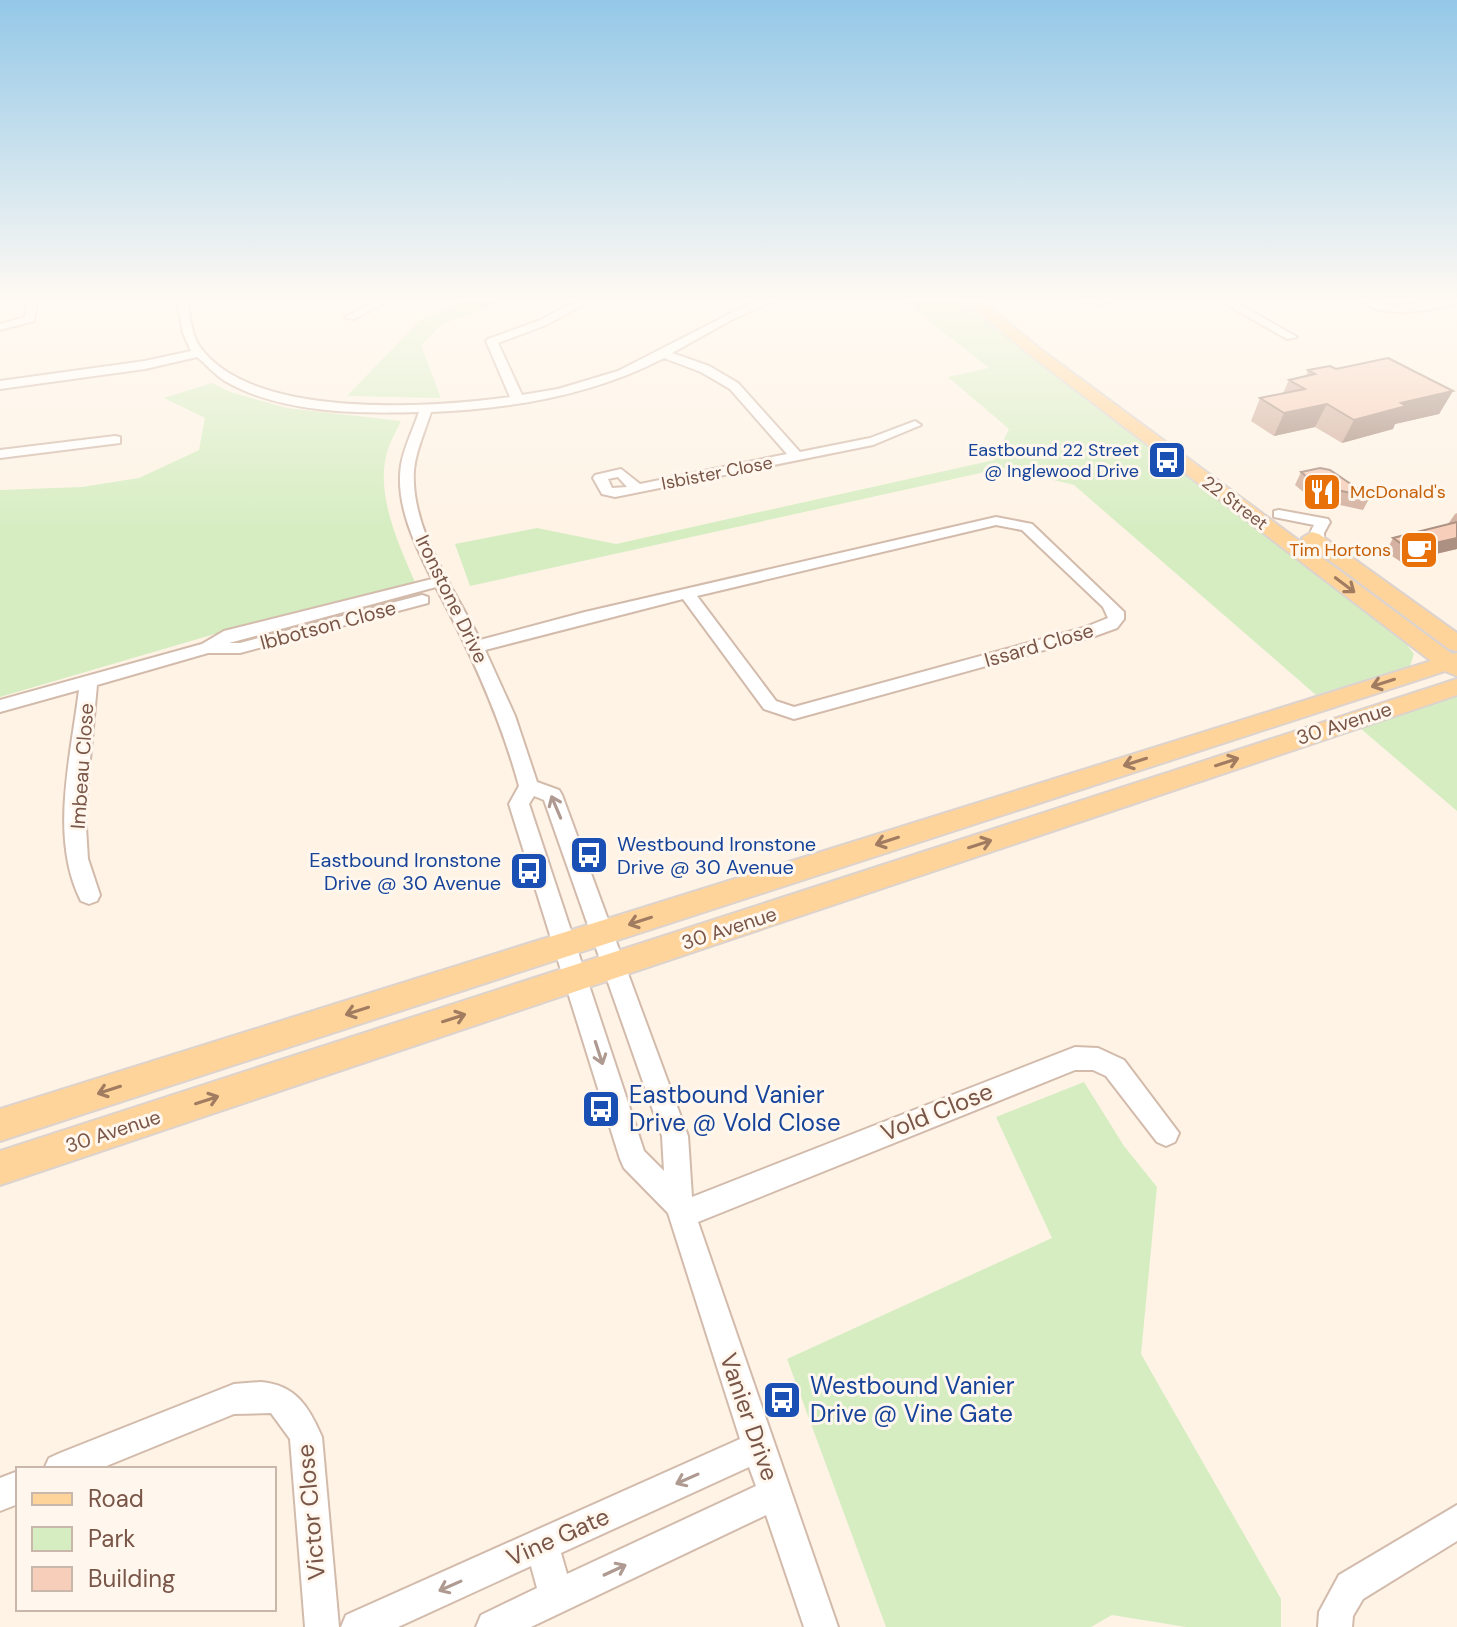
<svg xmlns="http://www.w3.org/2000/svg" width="1457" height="1627" viewBox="0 0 1457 1627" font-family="'DM Sans',sans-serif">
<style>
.green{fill:#d6edc2}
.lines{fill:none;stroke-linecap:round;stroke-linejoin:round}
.minor-casing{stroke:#d3bbac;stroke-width:4}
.major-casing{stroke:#dcd3cf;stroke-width:4}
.minor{fill:#fff;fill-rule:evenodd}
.major{fill:#ffd49b;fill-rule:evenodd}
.wall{fill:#d4b1a0}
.shaded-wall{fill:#ac9082}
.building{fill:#f6ceba;stroke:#ac9082;stroke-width:2}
.oneway{stroke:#a17c61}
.oneway2{stroke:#af9a91}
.labels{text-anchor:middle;stroke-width:6;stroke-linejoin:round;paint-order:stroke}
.far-transit-label{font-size:18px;fill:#164399;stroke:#fff7ed;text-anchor:end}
.far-street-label{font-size:18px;fill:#795648;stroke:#fff7ed}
.far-food-label{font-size:18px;fill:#c56008;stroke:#fff7ed;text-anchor:start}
.street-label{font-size:20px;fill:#795648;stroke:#fff7ed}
.transit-label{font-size:20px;fill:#164399;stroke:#fff7ed;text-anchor:start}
.near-transit-label{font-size:24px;fill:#164399;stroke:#fff7ed;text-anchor:start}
.near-street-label{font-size:24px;fill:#795648;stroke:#fff7ed}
</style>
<rect width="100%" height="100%" fill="#fef3e5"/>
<path class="green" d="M 470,299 L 511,299 L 443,324 L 421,345 L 441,398 L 347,396 L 420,320 Z
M 901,299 L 957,299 L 1401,637 L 1414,654 L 1410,666 L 1316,695 L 1074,485 L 1003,468 L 470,586 L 455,544 L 537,528 L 616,544 L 994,460 L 1009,429 L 948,377 L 989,368 Z
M 212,383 L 230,392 L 287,408 L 401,421 C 397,430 391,440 388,449 C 374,492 398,543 415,582 L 249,624 L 0,697 L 0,490 L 82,487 L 139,478 L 199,450 L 205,418 L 164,398 Z
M 1452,697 L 1457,697 L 1457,811 L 1360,728 Z
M 1084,1082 L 1124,1146 L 1157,1187 L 1141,1354 L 1281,1599 L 1281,1627 L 1186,1627 L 1112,1615 L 1091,1627 L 886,1627 L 787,1359 L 1052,1238 L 996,1117 Z"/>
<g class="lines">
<g class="minor-casing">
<path id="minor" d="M 27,299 L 37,299 L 34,321 L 0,330 L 0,324 L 25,317 Z
M 177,299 L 187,299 C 190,315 191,334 200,347 C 252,420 432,408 510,397 L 486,341 L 488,339 L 538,321 L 581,299 L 595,299 L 546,325 L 498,343 L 522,395 L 558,389 L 618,371 L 747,305 L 763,299 L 779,299 L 733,319 L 672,353 L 709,366 L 738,383 L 800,452 L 870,438 L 915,421 L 921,425 L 873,445 L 615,497 L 602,494 L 593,478 L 595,475 L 621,469 L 640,484 L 787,454 L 730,389 L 701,372 L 664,358 C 593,395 511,409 431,412 C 425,431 416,450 414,470 C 410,530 455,590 480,640 L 585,612 L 996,517 L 1032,524 L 1124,612 L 1124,619 L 1117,628 L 1095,636 L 794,719 L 764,709 L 683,599 L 485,650 L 515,716 L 537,782 L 559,790 L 562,795 L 688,1136 L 692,1197 L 1075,1047 L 1098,1048 L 1124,1060 L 1179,1133 L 1175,1142 L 1166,1146 L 1157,1142 L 1106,1076 L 1093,1070 L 1075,1070 L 698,1222 L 838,1627 L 804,1627 L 766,1515 L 531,1627 L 476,1627 L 481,1615 L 537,1588 L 531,1566 L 398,1627 L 341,1627 L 346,1615 L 740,1439 L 668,1213 L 624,1168 L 620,1159 L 509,804 L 519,786 C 500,716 470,651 436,587 L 229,643 L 240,643 L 422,595 L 428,597 L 428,603 L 240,653 L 208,653 L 97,685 L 85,812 L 88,859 L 100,895 L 97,901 L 89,904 L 81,901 C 49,838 71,756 79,690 L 0,712 L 0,700 L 202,644 L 224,631 L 432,579 C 415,545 395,504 401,465 C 404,447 413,430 419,412 C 357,414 280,413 225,381 C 215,375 206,364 197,357 L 145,369 L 0,389 L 0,381 L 145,361 L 191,351 L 183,333 ZM 618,477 L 627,487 L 612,488 L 608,479 ZM 996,525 L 1022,530 L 1103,607 L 1108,618 L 1083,628 L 794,707 L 776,701 L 697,596 ZM 534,796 L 544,800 L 662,1136 L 664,1171 L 644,1151 L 529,804 ZM 749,1467 L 756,1486 L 567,1574 L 561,1553 Z
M 379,299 L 393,299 L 354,319 L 345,317 Z
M 1077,299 L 1120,299 C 1110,305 1087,305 1077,299 Z
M 1217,299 L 1230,299 L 1297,337 L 1287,339 Z
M 1356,299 L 1371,299 L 1397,306 L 1449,299 L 1457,299 L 1457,304 C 1423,311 1386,320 1356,299 Z
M 115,436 L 120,437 L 120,443 L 0,458 L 0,450 Z
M 1279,510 L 1328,519 L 1330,522 L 1324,533 L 1324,546 L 1314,546 C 1308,538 1310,532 1314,525 L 1274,517 L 1274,511 Z
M 261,1382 C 296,1385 309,1407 322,1437 L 339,1627 L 305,1627 L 290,1439 L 271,1413 L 234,1414 L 99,1469 L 44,1469 L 49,1458 L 60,1453 L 234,1384 Z
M 18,1471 L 18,1504 L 0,1511 L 0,1478 Z
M 1457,1505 L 1457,1541 L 1363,1599 L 1353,1616 L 1352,1627 L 1318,1627 L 1319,1612 L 1339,1575 Z"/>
</g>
<g class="major-casing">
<path id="major" d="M 963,299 L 979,299 L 1043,351 L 1452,654 L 1457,653 L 1457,676 L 1445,671 L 0,1141 L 0,1109 L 1431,661 L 1033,357 Z
M 1312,532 L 1319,534 L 1457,633 L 1457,651 L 1449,649 L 1305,542 L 1302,538 Z
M 1457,679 L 1457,695 L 0,1185 L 0,1151 Z"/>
</g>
<use href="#minor" class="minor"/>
<use href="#major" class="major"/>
</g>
<path class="wall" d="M 1336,369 L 1453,391 L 1439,414 L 1395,424 L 1393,429 L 1342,443 L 1315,427 L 1274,436 L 1251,421 L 1260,398 L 1283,393 L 1289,380 L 1306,376 L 1308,370 Z
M 1301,472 L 1370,497 L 1363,510 L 1312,499 L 1295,485 Z
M 1457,513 L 1457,549 L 1401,562 L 1386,552 L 1393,538 L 1448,524 L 1455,514 Z"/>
<path class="shaded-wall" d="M 1453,391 L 1439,414 L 1395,424 L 1393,429 L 1342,443 L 1354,420 L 1401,403 Z
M 1327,404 L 1315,427 L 1274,436 L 1284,413 Z
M 1457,538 L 1457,549 L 1401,562 L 1409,549 Z"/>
<path class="building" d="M 1388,358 L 1453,391 L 1401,403 L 1406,406 L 1354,420 L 1327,404 L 1284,413 L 1260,398 L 1305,389 L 1289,380 L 1315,374 L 1308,370 L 1330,366 L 1336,369 Z
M 1320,468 L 1330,470 L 1370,497 L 1318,486 L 1301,472 Z
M 1457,522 L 1457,538 L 1409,549 L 1393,538 Z"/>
<defs><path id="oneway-shaft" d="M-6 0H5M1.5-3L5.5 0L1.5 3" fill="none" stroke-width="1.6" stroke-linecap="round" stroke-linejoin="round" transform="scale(2)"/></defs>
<g class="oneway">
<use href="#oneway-shaft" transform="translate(1345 585) rotate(37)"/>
<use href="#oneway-shaft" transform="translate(1383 683) rotate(162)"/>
<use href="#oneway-shaft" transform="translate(1135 762) rotate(162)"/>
<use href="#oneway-shaft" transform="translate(1227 762) rotate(-18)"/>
<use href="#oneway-shaft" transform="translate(887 841) rotate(162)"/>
<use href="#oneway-shaft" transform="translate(980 844) rotate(-18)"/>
<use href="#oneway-shaft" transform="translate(640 921) rotate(162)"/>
<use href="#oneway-shaft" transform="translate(357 1011) rotate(162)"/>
<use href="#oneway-shaft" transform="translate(454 1018) rotate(-18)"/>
<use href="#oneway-shaft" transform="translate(109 1090) rotate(162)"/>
<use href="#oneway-shaft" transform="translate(207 1100) rotate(-18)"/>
</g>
<g class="oneway2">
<use href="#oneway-shaft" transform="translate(556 807) rotate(-113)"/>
<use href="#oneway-shaft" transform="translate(599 1053) rotate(72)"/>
<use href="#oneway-shaft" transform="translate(687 1479) rotate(156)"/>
<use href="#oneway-shaft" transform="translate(615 1570) rotate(-25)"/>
<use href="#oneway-shaft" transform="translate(450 1586) rotate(156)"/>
</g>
<linearGradient id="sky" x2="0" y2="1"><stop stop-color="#94c8e8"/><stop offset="0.57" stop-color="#fffaf3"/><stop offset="1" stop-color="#fffaf3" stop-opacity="0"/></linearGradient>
<rect width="1457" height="527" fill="url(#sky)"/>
<defs>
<g id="bus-square" transform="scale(2)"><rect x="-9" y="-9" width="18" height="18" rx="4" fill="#1a4fb4" stroke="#fff7ed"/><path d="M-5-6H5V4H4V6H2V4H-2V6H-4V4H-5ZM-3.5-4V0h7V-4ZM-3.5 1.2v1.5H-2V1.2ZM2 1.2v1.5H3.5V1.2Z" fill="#fff"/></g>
<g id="restaurant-square" transform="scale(2)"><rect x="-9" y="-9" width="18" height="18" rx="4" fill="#e8710a" stroke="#fff7ed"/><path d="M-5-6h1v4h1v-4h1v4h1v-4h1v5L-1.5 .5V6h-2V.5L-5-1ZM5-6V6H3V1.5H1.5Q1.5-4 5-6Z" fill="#fff"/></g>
<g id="cafe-square" transform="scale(2)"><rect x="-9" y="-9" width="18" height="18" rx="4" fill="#e8710a" stroke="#fff7ed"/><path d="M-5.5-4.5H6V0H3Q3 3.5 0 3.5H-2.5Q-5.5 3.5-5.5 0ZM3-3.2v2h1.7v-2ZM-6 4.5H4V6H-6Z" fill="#fff"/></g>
</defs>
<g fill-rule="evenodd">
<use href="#bus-square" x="1167" y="460"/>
<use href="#restaurant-square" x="1322" y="492"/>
<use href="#cafe-square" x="1419" y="550"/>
<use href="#bus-square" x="589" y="855"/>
<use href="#bus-square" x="529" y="871"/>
<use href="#bus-square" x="601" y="1109"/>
<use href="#bus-square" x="782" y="1400"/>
</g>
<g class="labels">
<g class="far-transit-label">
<text x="1139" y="456">Eastbound 22 Street<tspan x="1139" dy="21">@ Inglewood Drive</tspan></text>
</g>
<g class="far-street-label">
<text transform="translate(717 473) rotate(-11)" y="6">Isbister Close</text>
<text transform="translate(1235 503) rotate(37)" y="6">22 Street</text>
</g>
<g class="far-food-label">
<text x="1350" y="498">McDonald's</text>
<text x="1391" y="556" text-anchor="end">Tim Hortons</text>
</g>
<g class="street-label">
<text transform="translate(452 599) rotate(64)" y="7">Ironstone Drive</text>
<text transform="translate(328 625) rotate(-15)" y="7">Ibbotson Close</text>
<text transform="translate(1039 645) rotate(-16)" y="7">Issard Close</text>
<text transform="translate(1344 723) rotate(-18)" y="7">30 Avenue</text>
<text transform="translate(82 766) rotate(-86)" y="7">Imbeau Close</text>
<text transform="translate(729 928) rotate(-18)" y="7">30 Avenue</text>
<text transform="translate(113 1131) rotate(-18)" y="7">30 Avenue</text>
</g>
<g class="transit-label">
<text x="617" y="851">Westbound Ironstone<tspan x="617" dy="23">Drive @ 30 Avenue</tspan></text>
<text x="501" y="867" text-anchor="end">Eastbound Ironstone<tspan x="501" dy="23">Drive @ 30 Avenue</tspan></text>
</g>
<g class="near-transit-label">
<text x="629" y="1103">Eastbound Vanier<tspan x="629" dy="28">Drive @ Vold Close</tspan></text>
<text x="810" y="1394">Westbound Vanier<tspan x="810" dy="28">Drive @ Vine Gate</tspan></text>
</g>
<g class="near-street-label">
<text transform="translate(937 1112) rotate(-22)" y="8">Vold Close</text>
<text transform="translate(749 1417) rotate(71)" y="8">Vanier Drive</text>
<text transform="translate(311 1512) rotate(-95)" y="8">Victor Close</text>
<text transform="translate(558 1537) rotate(-24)" y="8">Vine Gate</text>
</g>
</g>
<rect x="16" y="1467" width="260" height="144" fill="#fff7ed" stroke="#c9b7ab" stroke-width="2"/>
<rect x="32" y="1493" width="40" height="12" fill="#ffd49b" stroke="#c9b7ab" stroke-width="2"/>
<text x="88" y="1507" font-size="24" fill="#795648">Road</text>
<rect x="32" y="1527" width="40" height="24" fill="#d6edc2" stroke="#c9b7ab" stroke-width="2"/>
<text x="88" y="1547" font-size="24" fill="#795648">Park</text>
<rect x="32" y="1567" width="40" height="24" fill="#f6ceba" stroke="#c9b7ab" stroke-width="2"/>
<text x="88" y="1587" font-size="24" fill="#795648">Building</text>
</svg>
